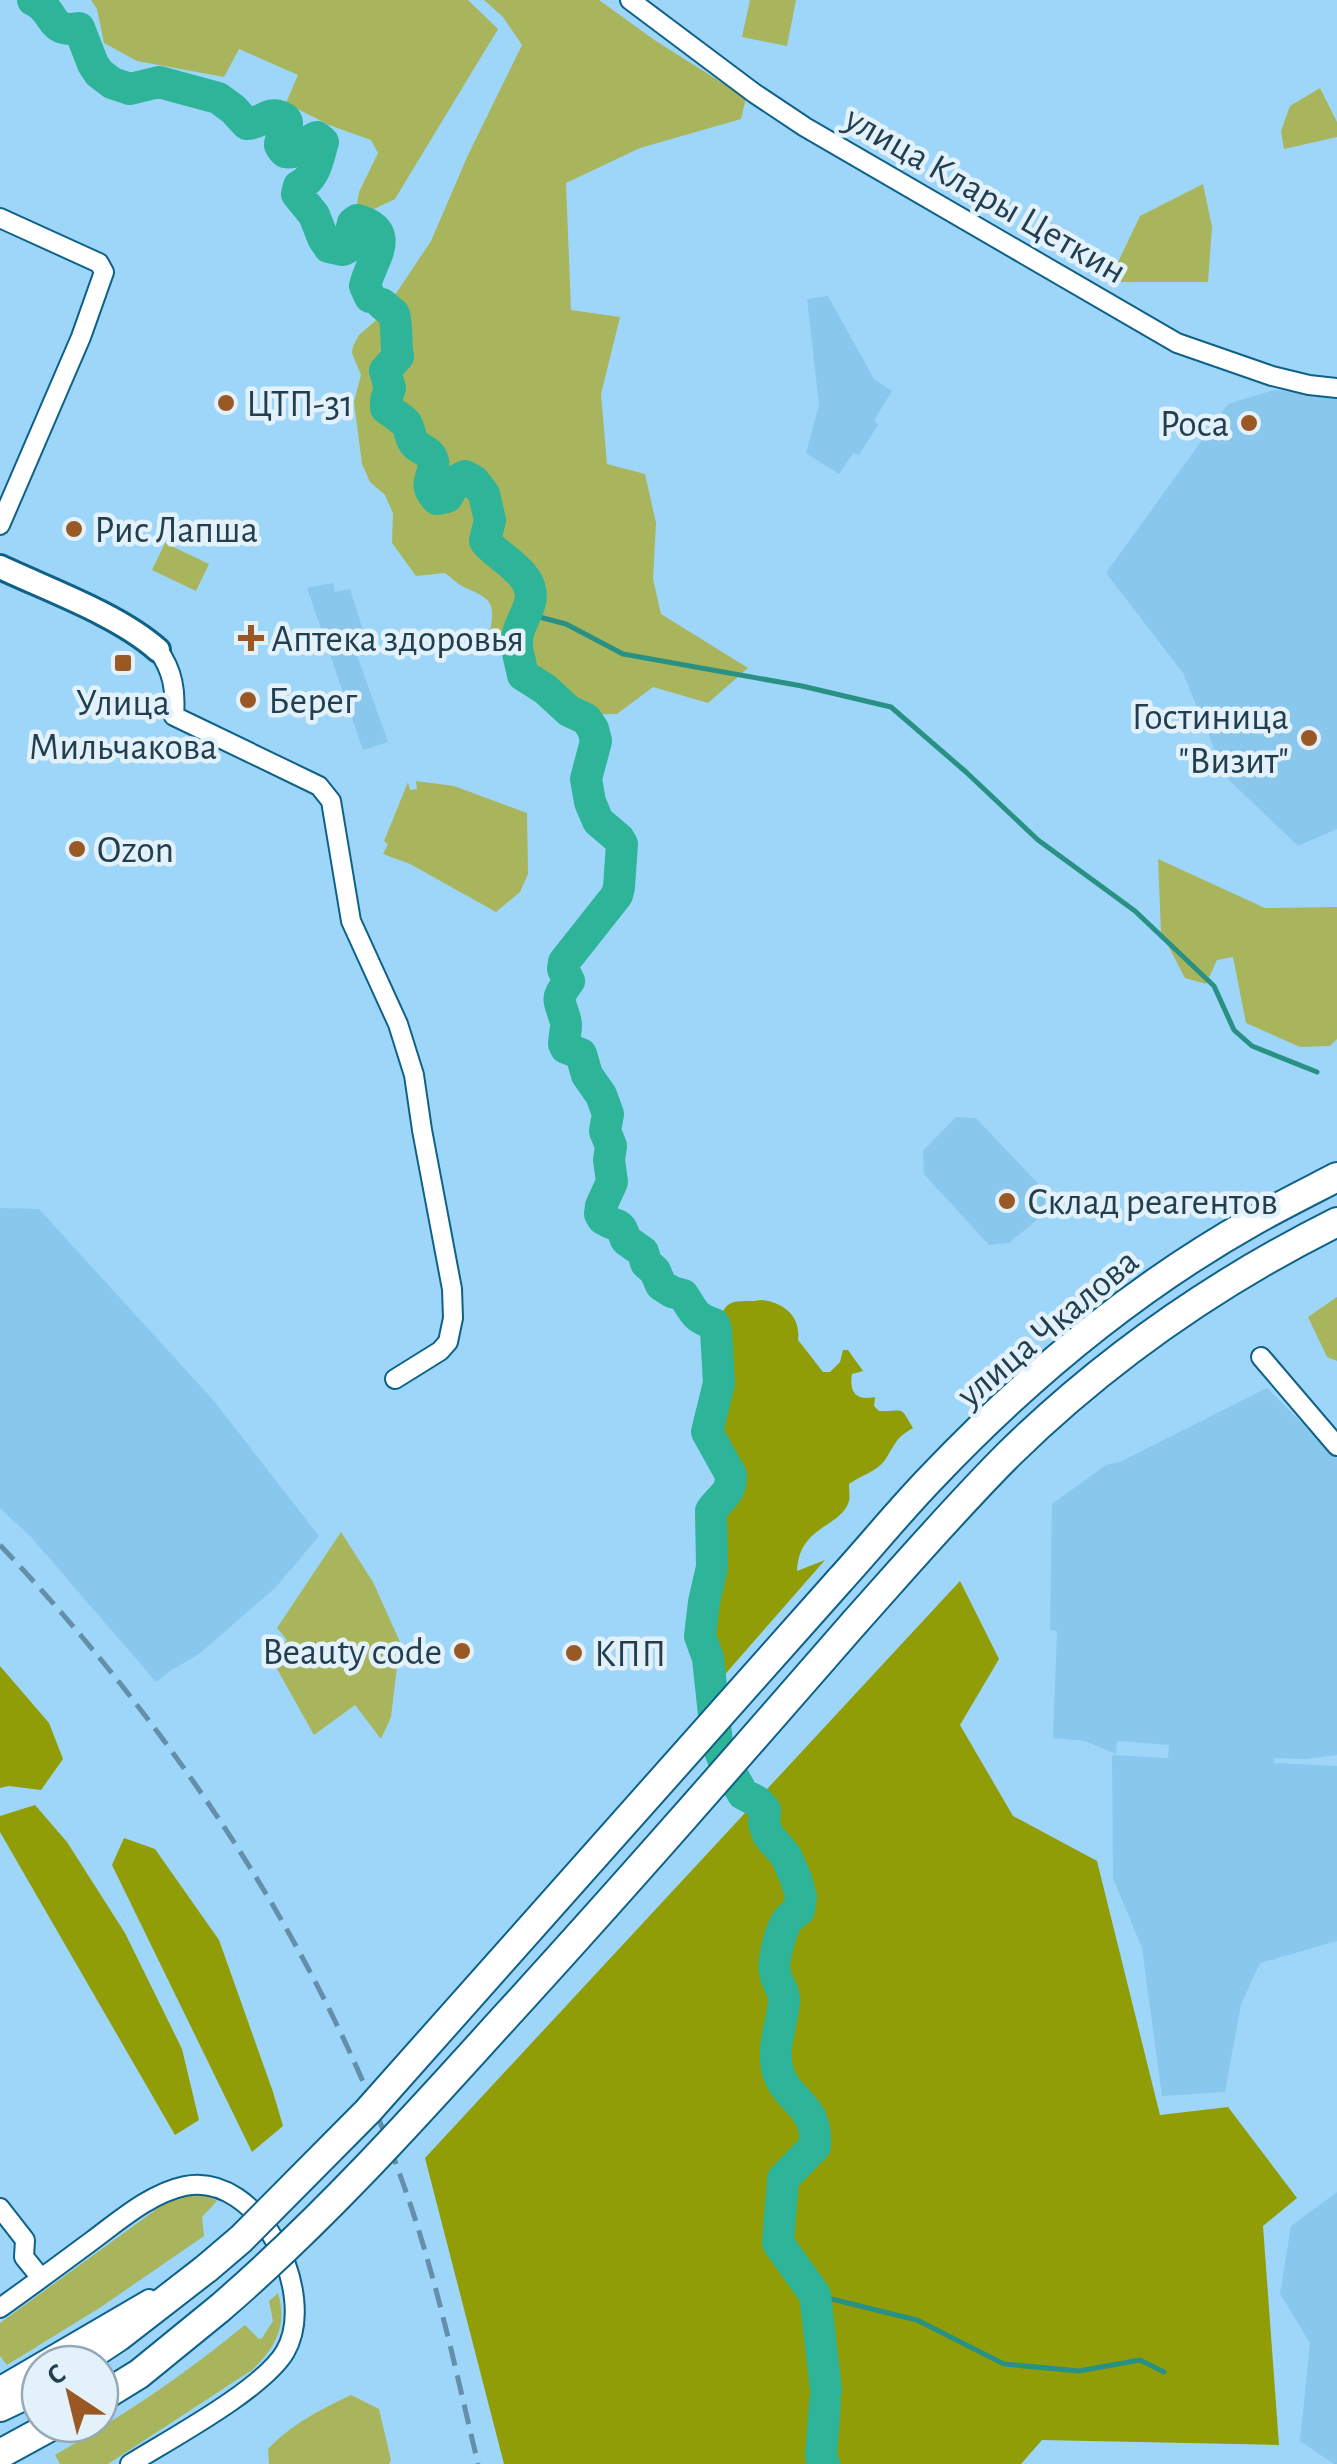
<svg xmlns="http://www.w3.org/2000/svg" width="1337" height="2464" viewBox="0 0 1337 2464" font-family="'Alegreya Sans',sans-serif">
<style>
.built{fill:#89c7ec}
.green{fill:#a9b55c}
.forest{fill:#919d07}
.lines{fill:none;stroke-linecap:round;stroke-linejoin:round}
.stream{stroke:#299183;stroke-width:5}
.river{stroke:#2db499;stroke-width:32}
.minor-casing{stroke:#0e6187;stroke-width:22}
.tertiary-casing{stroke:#0e6187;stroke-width:28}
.primary-casing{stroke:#0e6187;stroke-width:32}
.minor{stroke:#fff;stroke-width:18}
.tertiary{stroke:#fff;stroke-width:22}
.primary{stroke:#fff;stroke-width:28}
.rail{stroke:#638faa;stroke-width:5;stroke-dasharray:20 10;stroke-linecap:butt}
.primary-bridge-casing{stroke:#0e6187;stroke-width:32;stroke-linecap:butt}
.primary-bridge{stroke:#fff;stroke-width:28}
.poi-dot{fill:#995824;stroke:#e3f1fa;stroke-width:4}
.labels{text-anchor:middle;stroke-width:9;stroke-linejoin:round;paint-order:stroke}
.street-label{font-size:38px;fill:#213f51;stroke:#e3f1fa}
.poi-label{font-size:38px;fill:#213f51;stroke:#e3f1fa;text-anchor:start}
</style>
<rect width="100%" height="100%" fill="#9dd6f9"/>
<path class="built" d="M 828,296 L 874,379 L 892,391 L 874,420 L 878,425 L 859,455 L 853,453 L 839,474 L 806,453 L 819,405 L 807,299 Z
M 1274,390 L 1337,396 L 1337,829 L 1298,846 L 1226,777 L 1183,673 L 1106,573 L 1228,404 Z
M 333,583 L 335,592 L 350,589 L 365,636 L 352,641 L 388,742 L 363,750 L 307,588 Z
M 956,1117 L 976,1118 L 1045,1191 L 1045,1213 L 1009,1243 L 989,1245 L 924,1174 L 923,1151 Z
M 0,1208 L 39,1209 L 214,1401 L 319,1536 L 276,1587 L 199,1654 L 170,1671 L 156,1682 L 31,1537 L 0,1508 Z
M 1267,1388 L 1337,1458 L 1337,1755 L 1306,1759 L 1274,1758 L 1274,1763 L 1337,1766 L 1337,1941 L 1260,1963 L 1241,2004 L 1225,2092 L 1162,2096 L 1142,1948 L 1113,1878 L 1112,1755 L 1168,1758 L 1169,1745 L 1117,1741 L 1116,1754 L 1085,1741 L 1053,1738 L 1057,1631 L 1050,1630 L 1052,1504 L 1106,1465 L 1120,1462 Z
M 1337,2192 L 1337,2464 L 1334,2464 L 1300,2441 L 1310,2343 L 1280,2294 L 1291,2226 Z"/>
<path class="green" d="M 91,0 L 468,0 L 498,29 L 395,199 L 372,210 L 368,218 L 355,217 L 359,192 L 378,153 L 371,140 L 329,125 L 286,103 L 298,75 L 239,49 L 224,77 L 137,61 L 104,43 L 97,9 Z
M 484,0 L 599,0 L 656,41 L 746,98 L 741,119 L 640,148 L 566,183 L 571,310 L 620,317 L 601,394 L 607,464 L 645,474 L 656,523 L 653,579 L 661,614 L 748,668 L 708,703 L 653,687 L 617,714 L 556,715 L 533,672 L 490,632 C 495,603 492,599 466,588 C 458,585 452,578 445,573 L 416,576 L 392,543 L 393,513 L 385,495 L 370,482 L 362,464 L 354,402 L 361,375 L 352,353 L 353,346 L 359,335 L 381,316 L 431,241 L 468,155 L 522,45 L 503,17 Z
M 750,0 L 796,0 L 787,46 L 742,37 Z
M 1320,88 L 1337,122 L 1337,137 L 1284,149 L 1281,131 L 1290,106 Z
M 1203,184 L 1212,227 L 1208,282 L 1121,282 L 1117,272 L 1118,262 L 1140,216 Z
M 165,543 L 209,564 L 196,591 L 152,570 Z
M 416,781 L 454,786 L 527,813 L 528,874 L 520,892 L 496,912 L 410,864 L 383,854 L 388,844 L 384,841 L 408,782 L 410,790 L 417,789 Z
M 1158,859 L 1265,908 L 1337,907 L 1337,1039 L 1330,1046 L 1300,1047 L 1246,1023 L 1233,957 L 1217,960 L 1206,984 L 1185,978 L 1161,932 Z
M 1337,1297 L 1337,1361 L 1327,1357 L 1308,1317 Z
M 341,1532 L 373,1582 L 400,1642 L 391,1717 L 381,1739 L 355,1705 L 314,1735 L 272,1660 L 287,1640 L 277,1628 Z
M 198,2194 L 207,2196 L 217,2201 L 202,2217 L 204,2236 L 101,2307 L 7,2365 L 0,2356 L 0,2323 L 165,2203 L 183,2196 Z
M 278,2293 C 288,2326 275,2348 252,2370 L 108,2464 L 60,2464 L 55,2455 C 122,2417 185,2374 245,2325 L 259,2339 L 262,2338 L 273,2321 L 269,2301 Z
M 351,2395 L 379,2409 L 391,2460 L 389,2464 L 269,2464 L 268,2449 C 293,2423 320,2410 351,2395 Z"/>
<path class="forest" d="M 761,1300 C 783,1302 801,1316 798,1340 L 823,1372 L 830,1372 L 840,1362 L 843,1350 L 848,1350 L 863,1371 L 852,1374 C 849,1392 856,1401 875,1397 L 874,1406 L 879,1411 C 905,1412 899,1404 913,1428 C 895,1438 895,1445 885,1460 C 876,1472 860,1476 849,1484 C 849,1487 850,1498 849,1501 C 841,1528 799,1525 797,1571 L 825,1560 L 714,1687 L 711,1655 L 703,1634 L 706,1609 L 713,1592 L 717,1563 L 715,1512 L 736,1487 L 731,1468 L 716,1443 L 712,1428 L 724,1384 L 723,1353 L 728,1338 C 721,1327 717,1307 734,1302 C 743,1300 752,1302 761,1300 Z
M 960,1581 L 999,1659 L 960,1725 L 1013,1816 L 1097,1861 L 1160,2115 L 1228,2107 L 1297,2198 L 1263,2226 L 1279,2445 L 1042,2440 L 1021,2464 L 504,2464 L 425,2158 Z
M 0,1666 L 49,1723 L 63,1759 L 41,1790 L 9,1786 L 0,1788 Z
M 35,1805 L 67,1842 L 125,1933 L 182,2049 L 199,2120 L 175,2135 L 0,1832 L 0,1816 Z
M 124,1838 L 155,1849 L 219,1940 L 273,2092 L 283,2126 L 252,2152 L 112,1865 Z"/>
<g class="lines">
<path class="stream" d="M 528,614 L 566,624 L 623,654 L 802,686 L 891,707 L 966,772 L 1038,840 L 1135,911 L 1214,986 L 1234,1030 L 1252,1046 L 1317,1072
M 815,2295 L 917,2320 L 1004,2364 L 1079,2371 L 1140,2360 L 1164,2372"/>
<path class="river" d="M 33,0 C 56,9 47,34 79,28 L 93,64 L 99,73 L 112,83 L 130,89 L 159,82 L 218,98 L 233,109 L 247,124 C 259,124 269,112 279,116 C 297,122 279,135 280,145 C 281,148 283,150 285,152 C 299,155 305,141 317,137 L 323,142 C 318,158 316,178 299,186 L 297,194 L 314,215 L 323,238 L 329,247 L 343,250 L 347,248 L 353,223 L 357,220 C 399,232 371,259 365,286 L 370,297
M 382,304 L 394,314 C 398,329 395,343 398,356 L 385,371 L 390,388 L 386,400 L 386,408 C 392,413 400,417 406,423 C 411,430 409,439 416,445 C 422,450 430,451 433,461 C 436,478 421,482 437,499 L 447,497 L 457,480 L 465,476 L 474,481 L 484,494 L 490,520 L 485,541 C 495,554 515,563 526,580 C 541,604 516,620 517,643 C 517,653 521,665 523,675 L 545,689 L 569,711 L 586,719 L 593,729 L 596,741 L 586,779 L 590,802 L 598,821 L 619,839 L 622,844 L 619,887 L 617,895 L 564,962 L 563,969 L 569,981 C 555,1000 559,998 565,1019 C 568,1027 564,1035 564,1044 L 566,1048 L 581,1054 L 587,1075 L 601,1095 L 608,1114 L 605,1131 L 611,1146 L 609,1160 L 612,1182 L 601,1206 L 600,1214 L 603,1219 C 619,1229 619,1219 626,1240 L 643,1252 L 646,1263 L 655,1271 L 661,1285 L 672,1292 L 683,1295 C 695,1312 692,1316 714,1324 L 716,1330 L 719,1383 L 707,1432 L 731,1475 C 732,1494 719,1498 711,1511 L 712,1567 L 704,1602 L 700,1636 L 708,1658 L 717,1743 L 723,1759 L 743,1794 L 758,1802 L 765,1810 L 764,1823 L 768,1835 L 786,1856 L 796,1879 L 801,1897 L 799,1910 C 795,1913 790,1917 787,1921 C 781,1930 772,1961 775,1973 C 777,1984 785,1991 784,2002 C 782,2026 771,2047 778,2072 C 788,2103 818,2104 815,2146 L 783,2179 L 778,2243 L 815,2295 L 826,2390
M 824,2464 L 821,2457 L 825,2402"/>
<g class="minor-casing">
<path id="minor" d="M 630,0 L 754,93 L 805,127 L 1177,343 L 1272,376 L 1309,385 L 1337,388
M 0,218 L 99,263 L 104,272 L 81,337 L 0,525
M 158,650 C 173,671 176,691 174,716 L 319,786 L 331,801 L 351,921 L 398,1024 L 414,1075 L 422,1130 L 452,1289 L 453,1318 L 448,1342 L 440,1351 L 395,1379
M 1261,1357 L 1337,1446
M 0,2208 L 25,2240 L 24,2257 L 41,2278
M 0,2308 C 31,2286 62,2263 93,2240 C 120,2220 151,2193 185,2186 C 259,2171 319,2294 285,2352 C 262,2390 170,2439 130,2464
M 0,2386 L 149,2299"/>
</g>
<g class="tertiary-casing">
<path id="tertiary" d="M 0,567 C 49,590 119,615 158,650"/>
</g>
<g class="primary-casing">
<path id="primary" d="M 840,1580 C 871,1546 900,1510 932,1477 C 1026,1378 1136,1287 1255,1220 C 1282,1205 1310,1191 1337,1177
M 855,1622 C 906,1565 955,1508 1009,1454 C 1107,1358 1215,1283 1337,1222
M 77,2364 L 118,2337 L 207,2268
M 100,2398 L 139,2374 L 220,2308
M 0,2407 L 40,2388
M 0,2454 L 55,2424"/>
</g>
<use href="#minor" class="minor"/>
<use href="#tertiary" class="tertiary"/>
<use href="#primary" class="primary"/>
<path class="rail" d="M 0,1545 C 173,1728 321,1948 404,2186 C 436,2276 456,2371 478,2464"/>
<g class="primary-bridge-casing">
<path id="primary-bridge" d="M 207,2268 L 241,2239 L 368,2111 L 840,1580
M 220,2308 C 323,2219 415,2117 507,2015 C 625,1886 740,1754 855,1622"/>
</g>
<use href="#primary-bridge" class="primary-bridge"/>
</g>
<g class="poi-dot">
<circle cx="226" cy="403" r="10"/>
<circle cx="1249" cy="423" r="10"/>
<circle cx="74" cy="529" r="10"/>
<path d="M246 623h10v10h10v10h-10v10h-10v-10h-10v-10h10z"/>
<rect x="113" y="653" width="20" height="20" rx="5"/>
<circle cx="248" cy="700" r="10"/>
<circle cx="1309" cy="738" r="10"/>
<circle cx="77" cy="849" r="10"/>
<circle cx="1007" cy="1201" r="10"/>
<circle cx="462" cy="1651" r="10"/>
<circle cx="574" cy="1653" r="10"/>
</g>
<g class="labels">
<g class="street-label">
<text transform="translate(986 194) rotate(30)" y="13">улица Клары Цеткин</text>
<text transform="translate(1047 1327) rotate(-40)" y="13">улица Чкалова</text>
</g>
<g class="poi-label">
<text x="246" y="416">ЦТП-31</text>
<text x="1229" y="436" text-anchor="end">Роса</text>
<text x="94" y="542">Рис Лапша</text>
<text x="271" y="651">Аптека здоровья</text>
<text x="268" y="713">Берег</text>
<text x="123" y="715" text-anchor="middle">Улица<tspan x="123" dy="44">Мильчакова</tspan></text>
<text x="1289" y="729" text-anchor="end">Гостиница<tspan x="1289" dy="44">"Визит"</tspan></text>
<text x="97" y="862">Ozon</text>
<text x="1027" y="1214">Склад реагентов</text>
<text x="442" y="1664" text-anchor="end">Beauty code</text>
<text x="594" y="1666">КПП</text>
</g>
</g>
<g transform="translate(70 2394) rotate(325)"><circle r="48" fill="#e3f1fa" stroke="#95aab6" stroke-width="2.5"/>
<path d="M0-8L18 38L0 25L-18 38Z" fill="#995824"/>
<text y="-15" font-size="28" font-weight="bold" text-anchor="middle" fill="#213f51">С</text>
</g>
</svg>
